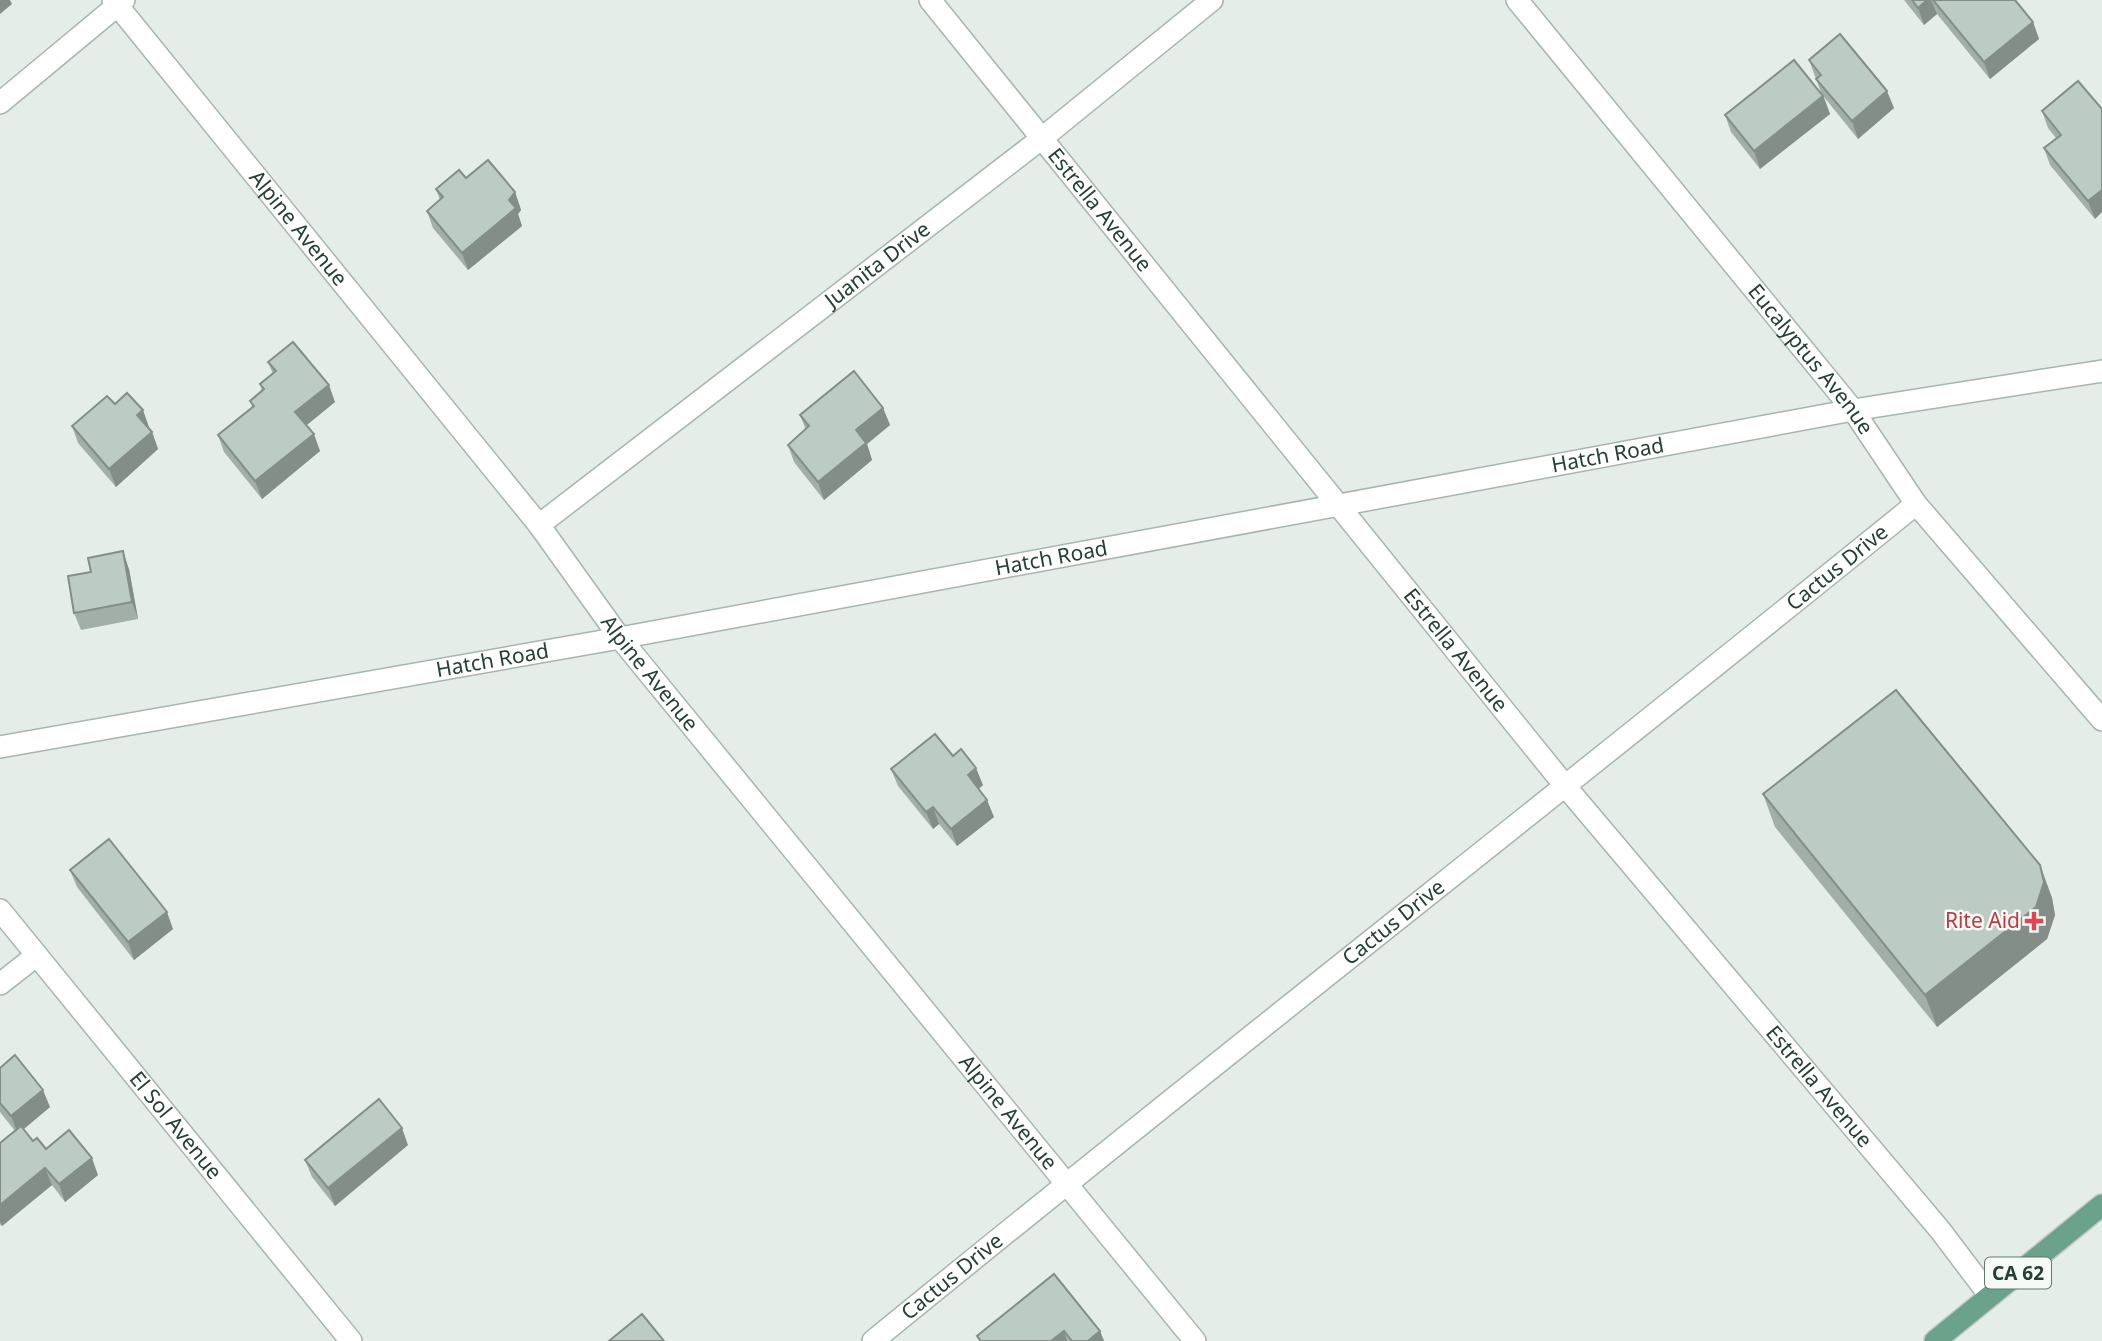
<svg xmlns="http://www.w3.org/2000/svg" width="2102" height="1341" viewBox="0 0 2102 1341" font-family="'Noto Sans',sans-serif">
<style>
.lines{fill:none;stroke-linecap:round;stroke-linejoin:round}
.minor-casing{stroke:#a7b5ae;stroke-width:24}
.major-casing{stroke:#c2c9c6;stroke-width:24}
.minor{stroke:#fff;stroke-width:21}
.major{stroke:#6aa28b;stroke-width:21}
.wall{fill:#a2afa8}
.shaded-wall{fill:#848e88}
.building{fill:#bccbc3;stroke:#848e88;stroke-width:2}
.health-dot{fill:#e0444e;stroke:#f5faf7;stroke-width:2.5}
.labels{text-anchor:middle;stroke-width:5;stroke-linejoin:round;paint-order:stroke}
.shield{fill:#f5faf7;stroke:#63776e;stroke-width:2}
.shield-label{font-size:19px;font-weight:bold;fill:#243f34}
.street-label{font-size:21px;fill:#243f34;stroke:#f5faf7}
.health-label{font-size:21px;fill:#be3a42;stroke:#f5faf7;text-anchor:end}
</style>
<rect width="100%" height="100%" fill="#e4ede8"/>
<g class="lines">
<g class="minor-casing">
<g id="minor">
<path id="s1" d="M 113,0 L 539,525 L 620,638 L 1195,1341"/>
<path id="s2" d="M 930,0 L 1566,787 L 1940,1230 L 1990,1296"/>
<path id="s3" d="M 1517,0 L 1853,410 L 1916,504 L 2102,720"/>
<path d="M 0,103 L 124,0"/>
<path id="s4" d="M 539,525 L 1041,139 L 1212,0"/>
<path id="s5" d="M 0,747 L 620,638 L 1853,410 L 2102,371"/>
<path id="s6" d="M 0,910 L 351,1341"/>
<path d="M 0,984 L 37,955"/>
<path id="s7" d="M 873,1341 C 1218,1059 1570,785 1916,504"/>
</g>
</g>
<g class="major-casing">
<path id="major" d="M 1935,1341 L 2102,1205"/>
</g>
<use href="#minor" class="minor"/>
<use href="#major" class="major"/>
</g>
<path class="wall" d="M 1904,0 L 2015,0 L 2033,22 L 2039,39 L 1990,79 L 1937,14 L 1924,25 Z
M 1809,60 L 1894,108 L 1858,139 L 1824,97 L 1830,114 L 1760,169 L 1731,132 L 1725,115 L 1822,95 Z
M 2078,81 L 2095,219 L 2050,165 L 2044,148 L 2056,138 L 2048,128 L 2042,111 Z
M 466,178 L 515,192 L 521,210 L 518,214 L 522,226 L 468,270 L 433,228 L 427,211 L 440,200 L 436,189 Z
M 268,362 L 335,402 L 306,425 L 320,451 L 262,499 L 224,452 L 218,435 L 252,407 L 250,401 L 262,391 L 260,384 L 273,374 Z
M 115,404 L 149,427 L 152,432 L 158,449 L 116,487 L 78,443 L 72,426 Z
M 883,408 L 890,425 L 867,444 L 872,460 L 824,500 L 794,462 L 788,445 L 806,430 L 800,415 Z
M 129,569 L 138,619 L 81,630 L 74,613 Z
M 953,756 L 983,785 L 979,789 L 994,817 L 957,846 L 939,824 L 933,829 L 898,786 L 891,769 Z
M 1763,794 L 2040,865 L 2052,898 L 2055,915 L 2047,939 L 1937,1027 L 1775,827 Z
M 70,870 L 173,929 L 134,960 L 77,887 Z
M 0,1068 L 50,1107 L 23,1129 L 33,1141 L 46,1149 L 98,1175 L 65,1202 L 52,1185 L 2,1226 L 0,1224 L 0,1143 L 15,1131 L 0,1112 Z
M 408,1145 L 335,1206 L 312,1177 L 305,1160 Z
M 1100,1331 L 1104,1341 L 979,1341 L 977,1336 Z"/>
<path class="shaded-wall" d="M 0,0 L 10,0 L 12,4 L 0,14 Z
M 1927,0 L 1931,0 L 1937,14 L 1924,25 L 1918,8 Z
M 2033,22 L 2039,39 L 1990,79 L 1984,62 Z
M 1887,91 L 1894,108 L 1858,139 L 1852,121 Z
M 1823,96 L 1830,114 L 1760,169 L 1754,151 Z
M 2102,190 L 2102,212 L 2095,219 L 2088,201 Z
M 515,192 L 521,210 L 518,214 L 522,226 L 468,270 L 462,253 Z
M 329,385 L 335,402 L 302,429 L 295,412 Z
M 883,408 L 890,425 L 867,444 L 872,460 L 824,500 L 818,482 L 856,430 Z
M 143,410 L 149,427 L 144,432 L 137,415 Z
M 152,432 L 158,449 L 116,487 L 109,469 Z
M 314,434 L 320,451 L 262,499 L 255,481 Z
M 123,551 L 129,569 L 138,619 L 132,602 Z
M 976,768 L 983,785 L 974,792 L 968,775 Z
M 987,800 L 994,817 L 957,846 L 951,829 Z
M 933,807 L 939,824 L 933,829 L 926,812 Z
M 2040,865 L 2052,898 L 2055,915 L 2047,939 L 1937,1027 L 1925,995 Z
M 167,912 L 173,929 L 134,960 L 128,942 Z
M 43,1090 L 50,1107 L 18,1134 L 11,1116 Z
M 402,1128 L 408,1145 L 335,1206 L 328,1188 Z
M 92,1158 L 98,1175 L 65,1202 L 59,1184 Z
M 45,1168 L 52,1185 L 2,1226 L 0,1221 L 0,1205 Z
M 1064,1331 L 1067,1341 L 1051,1341 Z
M 1100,1331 L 1104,1341 L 1088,1341 Z"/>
<path class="building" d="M 1912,0 L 1927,0 L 1918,8 Z
M 1933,0 L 2015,0 L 2033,22 L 1984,62 Z
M 1840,34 L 1887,91 L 1852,121 L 1816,79 L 1821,75 L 1809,60 Z
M 1794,60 L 1823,96 L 1754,151 L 1725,115 Z
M 2078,81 L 2102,109 L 2102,190 L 2088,201 L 2044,148 L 2061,135 L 2042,111 Z
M 488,160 L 515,192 L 509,200 L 516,208 L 462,253 L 427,211 L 443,197 L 436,189 L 459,170 L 466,178 Z
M 293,342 L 329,385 L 295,412 L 314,434 L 255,481 L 218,435 L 254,406 L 250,401 L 264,389 L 260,384 L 276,371 L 268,362 Z
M 854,371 L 883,408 L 856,430 L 866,443 L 818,482 L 788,445 L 809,426 L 800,415 Z
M 127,393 L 143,410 L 137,415 L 152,432 L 109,469 L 72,426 L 107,396 L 115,404 Z
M 123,551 L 132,602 L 74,613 L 68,576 L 91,572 L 88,558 Z
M 1896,690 L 2040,865 L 2044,882 L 2036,907 L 1925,995 L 1763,794 Z
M 935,734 L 953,756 L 961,749 L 976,768 L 968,775 L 987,800 L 951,829 L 933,807 L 926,812 L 891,769 Z
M 109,839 L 167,912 L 128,942 L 70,870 Z
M 15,1055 L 43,1090 L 11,1116 L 0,1103 L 0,1068 Z
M 379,1099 L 402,1128 L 328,1188 L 305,1160 Z
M 21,1126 L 33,1141 L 37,1138 L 46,1149 L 69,1130 L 92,1158 L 59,1184 L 45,1168 L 0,1205 L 0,1143 Z
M 1054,1274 L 1100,1331 L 1088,1341 L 1072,1341 L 1064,1331 L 1051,1341 L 981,1341 L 977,1336 Z
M 642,1314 L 664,1341 L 609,1341 Z"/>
<path class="health-dot" d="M2030.5 910.5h7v7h7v7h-7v7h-7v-7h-7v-7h7z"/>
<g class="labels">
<rect class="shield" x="1985" y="1257.5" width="66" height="31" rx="5"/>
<g class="shield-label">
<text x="2018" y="1280">CA 62</text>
</g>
<g class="street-label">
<text dy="7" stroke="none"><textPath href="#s2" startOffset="270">Estrella Avenue</textPath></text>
<text dy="7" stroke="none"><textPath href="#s1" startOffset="294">Alpine Avenue</textPath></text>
<text dy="7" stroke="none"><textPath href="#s4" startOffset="427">Juanita Drive</textPath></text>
<text dy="7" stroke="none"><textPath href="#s3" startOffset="464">Eucalyptus Avenue</textPath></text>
<text dy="7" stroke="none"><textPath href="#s5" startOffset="1634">Hatch Road</textPath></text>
<text dy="7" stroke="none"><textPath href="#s5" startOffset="1068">Hatch Road</textPath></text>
<text dy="7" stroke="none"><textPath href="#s7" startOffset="1236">Cactus Drive</textPath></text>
<text dy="7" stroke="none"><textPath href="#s2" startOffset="836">Estrella Avenue</textPath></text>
<text dy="7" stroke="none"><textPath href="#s5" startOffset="500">Hatch Road</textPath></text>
<text dy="7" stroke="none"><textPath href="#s1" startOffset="861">Alpine Avenue</textPath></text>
<text dy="7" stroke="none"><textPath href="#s7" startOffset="668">Cactus Drive</textPath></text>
<text dy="7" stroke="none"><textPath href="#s2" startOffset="1404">Estrella Avenue</textPath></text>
<text dy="7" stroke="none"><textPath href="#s1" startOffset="1428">Alpine Avenue</textPath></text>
<text dy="7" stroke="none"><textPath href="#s6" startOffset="278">El Sol Avenue</textPath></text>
<text dy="7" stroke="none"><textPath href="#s7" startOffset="102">Cactus Drive</textPath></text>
</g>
<g class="health-label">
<text x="2020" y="928">Rite Aid</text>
</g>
</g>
</svg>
